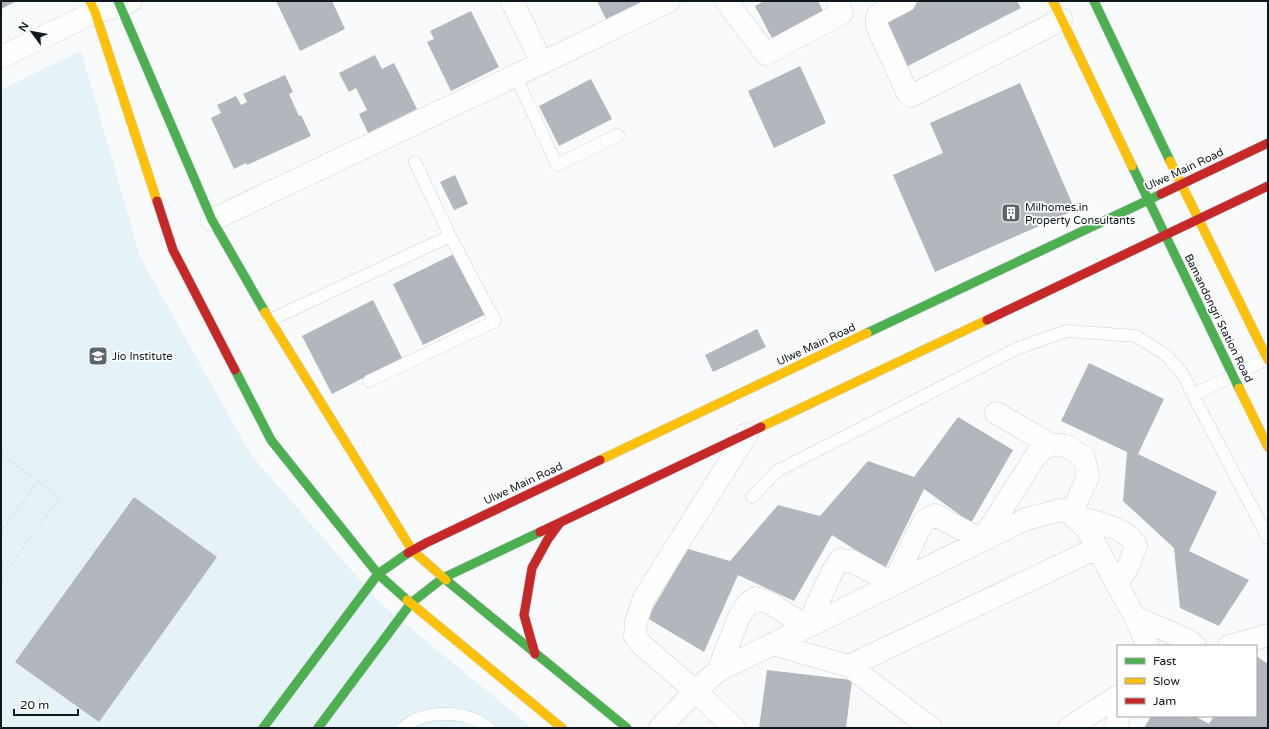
<svg xmlns="http://www.w3.org/2000/svg" width="1269" height="729" viewBox="0 0 1269 729" font-family="'Varela Round',sans-serif">
<style>
.built{fill:#e5f2f8}
.building{fill:#b2b6bd}
.lines{fill:none;stroke-linecap:round;stroke-linejoin:round}
.lane-casing{stroke:#ccd2d6;stroke-width:13}
.street-casing{stroke:#ccd2d6;stroke-width:23}
.fast-casing{stroke:#ccd2d6;stroke-width:10}
.slow-casing{stroke:#ccd2d6;stroke-width:10}
.jam-casing{stroke:#ccd2d6;stroke-width:10}
.path{stroke:#e2e3e4;stroke-width:2.5;stroke-dasharray:2 3;stroke-linecap:butt}
.lane{stroke:#fefeff;stroke-width:12}
.street{stroke:#fefeff;stroke-width:22}
.fast{stroke:#4caf50;stroke-width:9}
.slow{stroke:#ffc107;stroke-width:9}
.jam{stroke:#c62828;stroke-width:9}
.labels{text-anchor:middle;stroke-width:3.5;stroke-linejoin:round;paint-order:stroke}
.street-label{font-size:11px;fill:#0d171c;stroke:#fff}
.poi-label{font-size:11px;fill:#0d171c;stroke:#fff;text-anchor:start}
</style>
<rect width="100%" height="100%" fill="#f8fafc"/>
<path class="built" d="M 81,51 L 140,257 L 251,455 L 379,602 L 532,728 L 1,728 L 1,90 Z"/>
<path class="building" d="M 1,1 L 17,1 L 1,9 Z
M 276,1 L 332,1 L 345,29 L 300,51 Z
M 597,1 L 652,1 L 608,23 Z
M 764,1 L 818,1 L 825,15 L 774,42 L 755,6 Z
M 920,1 L 1017,1 L 1021,8 L 900,70 L 883,22 Z
M 471,11 L 499,67 L 451,91 L 427,42 L 434,39 L 430,31 Z
M 375,55 L 382,69 L 394,63 L 417,109 L 368,133 L 359,114 L 367,110 L 356,88 L 349,92 L 339,73 Z
M 800,66 L 826,123 L 774,148 L 748,91 Z
M 285,75 L 293,92 L 289,94 L 299,116 L 301,115 L 311,136 L 247,165 L 246,163 L 234,169 L 211,118 L 221,113 L 217,105 L 236,96 L 241,105 L 247,102 L 243,94 Z
M 591,79 L 612,119 L 559,146 L 539,106 Z
M 1020,83 L 1075,210 L 935,272 L 893,175 L 943,153 L 930,123 Z
M 455,175 L 468,204 L 454,210 L 440,182 Z
M 456,253 L 486,314 L 423,345 L 393,284 Z
M 373,300 L 402,358 L 332,394 L 302,336 Z
M 757,329 L 766,347 L 713,372 L 705,355 Z
M 1089,363 L 1164,399 L 1138,454 L 1217,492 L 1189,551 L 1249,580 L 1219,626 L 1180,608 L 1174,548 L 1123,501 L 1127,452 L 1061,421 Z
M 958,417 L 1013,450 L 971,523 L 924,489 L 885,569 L 832,535 L 794,601 L 738,575 L 704,652 L 647,618 L 688,549 L 730,561 L 778,505 L 820,516 L 868,461 L 914,477 Z
M 134,497 L 217,557 L 99,722 L 15,662 Z
M 1256,656 L 1268,664 L 1268,728 L 1144,728 L 1151,716 L 1195,716 L 1209,724 L 1214,716 L 1256,716 Z
M 767,670 L 852,680 L 846,728 L 759,728 Z"/>
<g class="lines">
<g class="lane-casing">
<path id="lane" d="M 515,75 L 557,165 L 618,135
M 270,320 L 450,236 L 415,162
M 369,381 L 495,321 L 450,236
M 1193,395 L 1267,359
M 752,497 L 777,471 L 1018,348 L 1067,331 L 1136,336 L 1166,355 L 1183,374 L 1193,395 L 1268,538
M 403,728 C 422,711 455,710 478,721 C 482,723 485,726 489,728"/>
</g>
<g class="street-casing">
<path id="street" d="M 512,1 L 542,63
M 726,1 L 766,54 L 842,13 L 838,1
M 905,1 L 878,15 L 877,17 L 877,26 L 908,94 L 911,96 L 1045,28 L 1061,19
M 1,57 L 95,12 L 120,6 L 131,1
M 212,220 L 542,63 L 669,1
M 996,413 L 1050,444
M 1135,617 L 1188,640 L 1195,646
M 772,644 L 849,666 L 931,728
M 1229,646 L 1268,635
M 849,666 L 1097,548
M 718,671 L 739,617 L 748,603 L 756,598 L 770,603 L 807,627 L 832,572 L 840,560 L 852,561 L 893,584 L 918,532 L 924,521 L 935,515 L 982,540 L 1037,454 L 1050,444 L 1066,446 L 1084,457 L 1088,477 L 1071,514 L 1117,529 L 1129,536 L 1136,545 L 1129,565 L 1117,584
M 660,728 L 695,691 L 718,671 L 1026,519 L 1061,510 L 1071,514 L 1086,528 L 1135,617 L 1148,646
M 734,728 L 701,696 L 642,645 L 635,636 L 636,622 L 644,598 L 747,434
M 1069,728 L 1118,696
M 1116,728 L 1119,716"/>
</g>
<g class="fast-casing">
<path id="fast" d="M 118,1 L 212,220 L 265,312
M 1094,1 L 1170,161
M 1132,166 L 1239,388
M 867,333 L 1161,194
M 235,370 L 271,440 L 378,574 L 407,600
M 446,580 L 627,728
M 263,728 L 378,574 L 408,553
M 318,728 L 411,603 L 443,578 L 540,532"/>
</g>
<g class="slow-casing">
<path id="slow" d="M 90,1 L 95,12 L 157,201
M 1053,1 L 1132,166
M 1170,161 L 1268,360
M 265,312 L 412,550 L 446,580
M 1239,388 L 1268,447
M 761,427 L 987,320
M 600,460 L 867,333
M 407,600 L 562,728"/>
</g>
<g class="jam-casing">
<path id="jam" d="M 1161,194 L 1268,143
M 157,201 L 173,250 L 235,370
M 987,320 L 1268,186
M 540,532 L 761,427
M 408,553 L 426,543 L 600,460
M 535,654 L 524,615 L 532,568 L 548,539 L 559,524"/>
</g>
<path class="path" d="M 1,454 L 60,497 L 1,578
M 1,532 L 38,481"/>
<use href="#lane" class="lane"/>
<use href="#street" class="street"/>
<use href="#fast" class="fast"/>
<use href="#slow" class="slow"/>
<use href="#jam" class="jam"/>
</g>
<defs>
<g id="building-square" transform="scale(1)"><rect x="-9" y="-9" width="18" height="18" rx="4" fill="#5f666a" stroke="#fff"/><path d="M-4-6H4V6H1V3H-1V6H-4ZM-2.5-4.3h1.7v1.8h-1.7ZM.8-4.3h1.7v1.8H.8ZM-2.5-1h1.7V.8h-1.7ZM.8-1h1.7V.8H.8Z" fill="#fff"/></g>
<g id="university-square" transform="scale(1)"><rect x="-9" y="-9" width="18" height="18" rx="4" fill="#5f666a" stroke="#fff"/><path d="M0-5L7-2L0 1L-7-2ZM-4 1L0 2.5L4 1V4Q0 6-4 4Z" fill="#fff"/></g>
</defs>
<g fill-rule="evenodd">
<use href="#building-square" x="1011" y="213"/>
<use href="#university-square" x="98" y="356"/>
</g>
<g class="labels">
<g class="street-label">
<text transform="translate(1184 169) rotate(-25)" y="4">Ulwe Main Road</text>
<text transform="translate(1219 318) rotate(64)" y="4">Bamandongri Station Road</text>
<text transform="translate(816 344) rotate(-25)" y="4">Ulwe Main Road</text>
<text transform="translate(523 483) rotate(-25)" y="4">Ulwe Main Road</text>
</g>
<g class="poi-label">
<text x="1025" y="211">Milhomes.in<tspan x="1025" dy="13">Property Consultants</tspan></text>
<text x="112" y="360">Jio Institute</text>
</g>
</g>
<rect width="1269" height="729" fill="none" stroke="#0d171c" stroke-width="4"/>
<rect x="1117" y="645" width="140" height="72" fill="#ffffff" stroke="#9ea2a4"/>
<rect x="1125" y="658" width="20" height="6" fill="#4caf50" stroke="#9ea2a4"/>
<text x="1153" y="665" font-size="12" fill="#0d171c">Fast</text>
<rect x="1125" y="678" width="20" height="6" fill="#ffc107" stroke="#9ea2a4"/>
<text x="1153" y="685" font-size="12" fill="#0d171c">Slow</text>
<rect x="1125" y="698" width="20" height="6" fill="#c62828" stroke="#9ea2a4"/>
<text x="1153" y="705" font-size="12" fill="#0d171c">Jam</text>
<g transform="translate(32 32) rotate(302)" stroke="#ffffff" stroke-width="3" paint-order="stroke">
<path d="M0-3L7 15L0 10L-7 15Z" fill="#0d171c"/>
<text y="-6" font-size="11" font-weight="bold" text-anchor="middle" fill="#0d171c">N</text>
</g>
<path d="M14 709v6h64v-6" fill="none" stroke="#0d171c" stroke-width="2"/>
<text x="20" y="709" font-size="12" fill="#0d171c" stroke="#ffffff" stroke-width="3" paint-order="stroke">20 m</text>
</svg>
